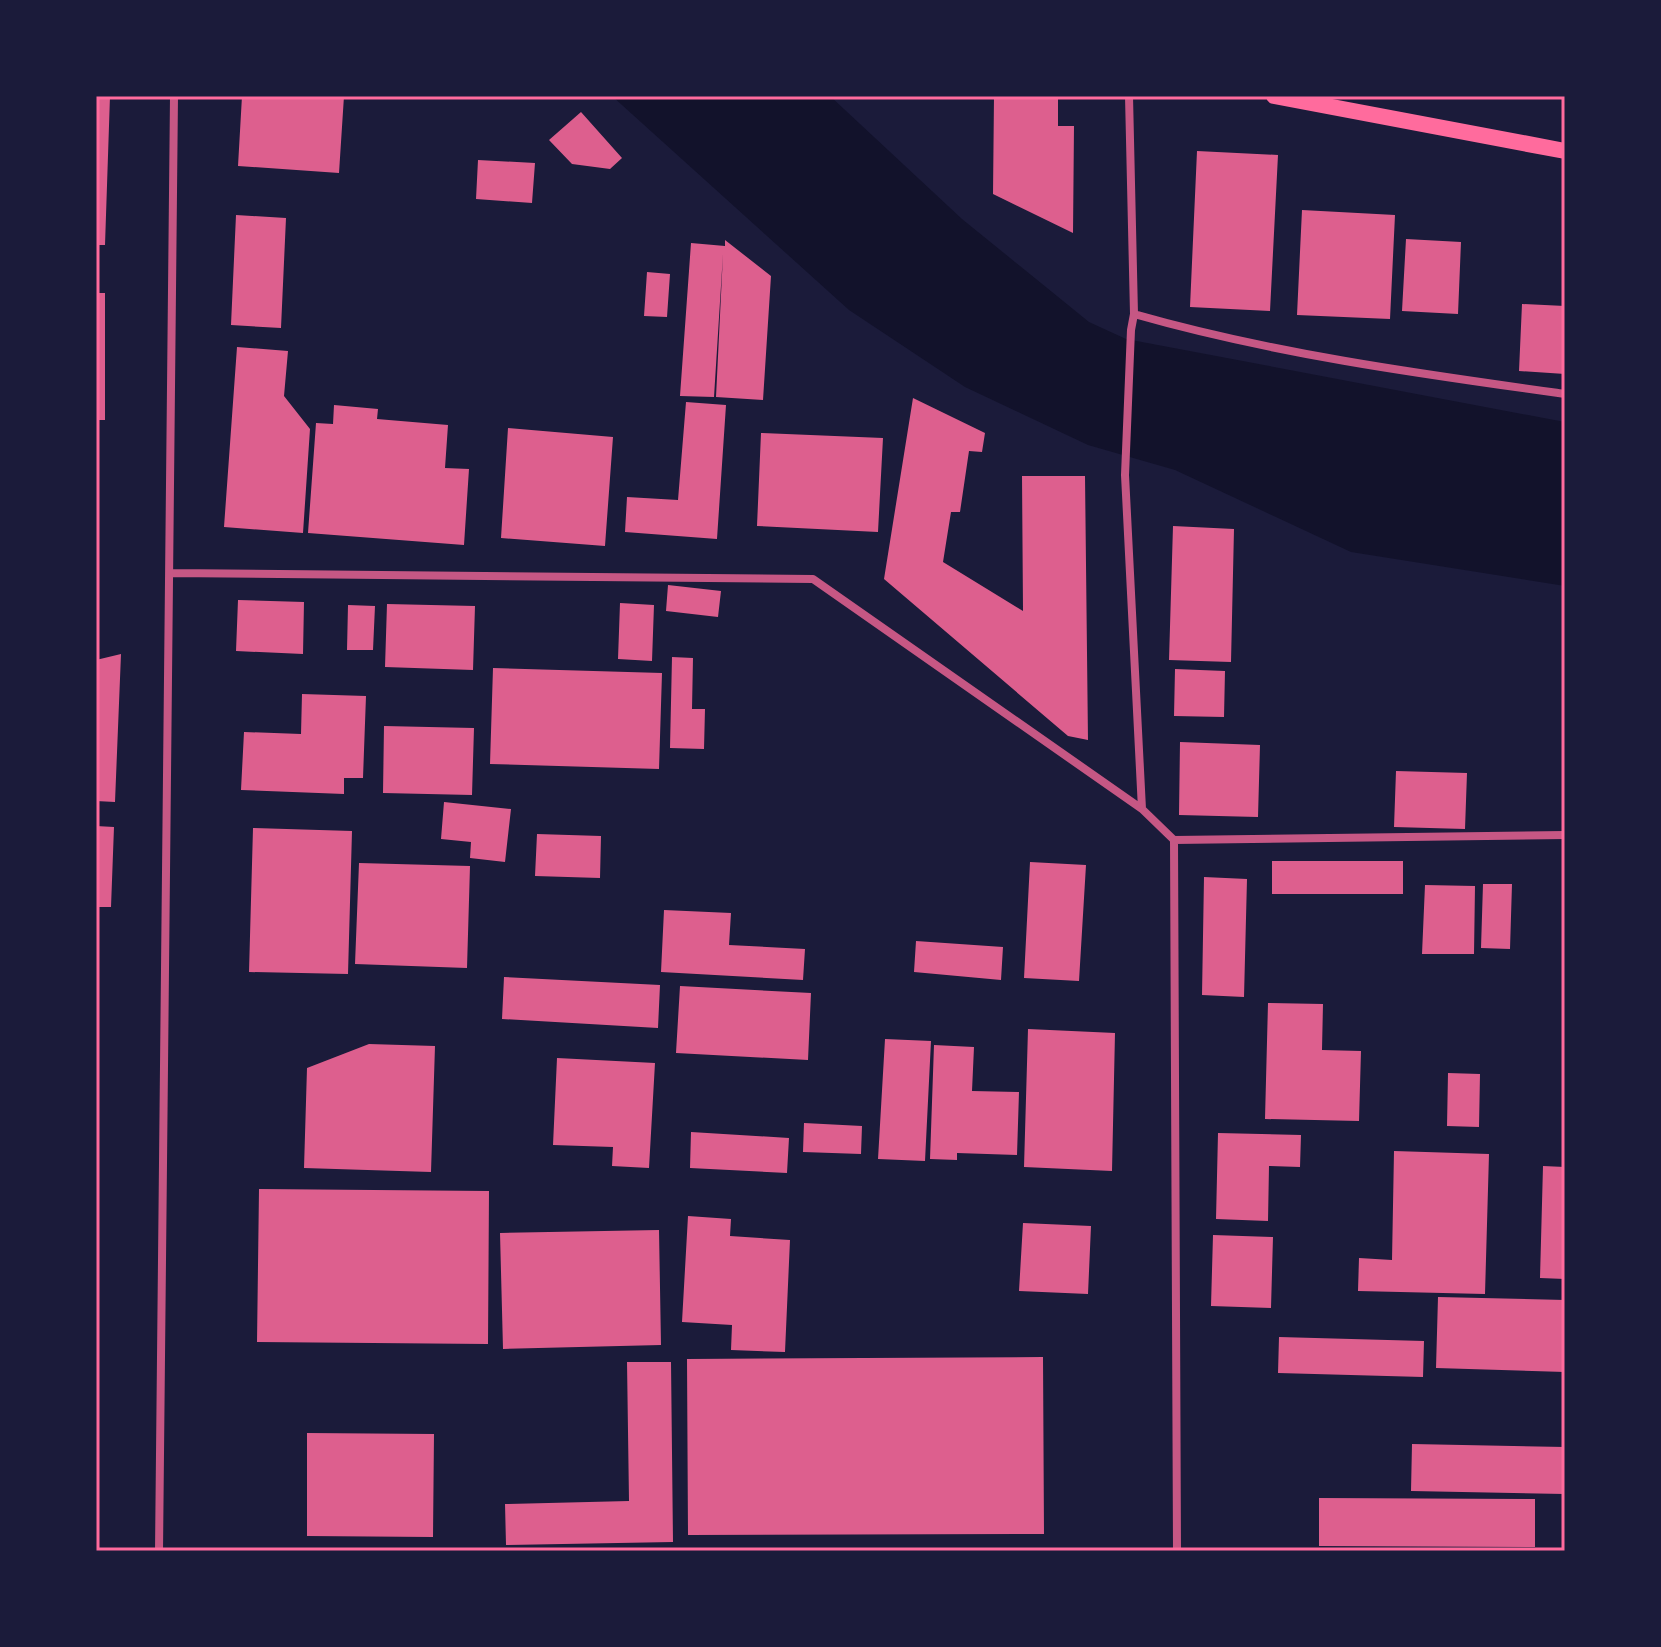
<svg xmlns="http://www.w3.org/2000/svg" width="1661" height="1647" viewBox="0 0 1661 1647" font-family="Lato,sans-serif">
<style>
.water{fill:#12122b}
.building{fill:#dd5f8e}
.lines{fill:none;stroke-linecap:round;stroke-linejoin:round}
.minor{stroke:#c65784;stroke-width:8}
.secondary{stroke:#ff6b9d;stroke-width:16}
.neatline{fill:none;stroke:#ff6b9d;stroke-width:3}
</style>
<rect width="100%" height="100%" fill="#1b1b3a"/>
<path class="water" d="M 612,96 L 830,96 L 962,219 L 1089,322 L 1126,339 L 1565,422 L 1565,586 L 1351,552 L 1175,470 L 1088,445 L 965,387 L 849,310 Z"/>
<path class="building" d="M 96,96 L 110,96 L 105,245 L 96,245 Z
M 242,96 L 344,96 L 339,173 L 238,166 Z
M 994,96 L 1058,96 L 1058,126 L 1074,126 L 1073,233 L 993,194 Z
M 581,112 L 622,158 L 610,169 L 572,164 L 549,140 Z
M 1197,151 L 1278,155 L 1270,311 L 1190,307 Z
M 478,160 L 535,163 L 532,203 L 476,199 Z
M 1302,210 L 1395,215 L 1390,319 L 1297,315 Z
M 236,215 L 286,218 L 281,328 L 231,325 Z
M 1406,239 L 1461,242 L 1458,314 L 1402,311 Z
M 725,240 L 771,276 L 763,400 L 716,397 L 723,254 L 714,397 L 680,396 L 691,243 L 725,246 Z
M 647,272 L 670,274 L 667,317 L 644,316 Z
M 96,293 L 105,293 L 105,420 L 96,420 Z
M 1522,304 L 1565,306 L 1565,374 L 1519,371 Z
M 237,347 L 288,351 L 284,396 L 310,429 L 303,533 L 224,527 Z
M 913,398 L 985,433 L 982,452 L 969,451 L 960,512 L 951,512 L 943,562 L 1023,611 L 1022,476 L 1085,476 L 1088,740 L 1068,736 L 884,579 Z
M 686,402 L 726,405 L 717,539 L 625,532 L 627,497 L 678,500 Z
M 334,405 L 378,409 L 377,419 L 448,425 L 445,468 L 469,469 L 464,545 L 308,533 L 316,423 L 333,424 Z
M 508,428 L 613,437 L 605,546 L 501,538 Z
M 761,433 L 883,438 L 878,532 L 757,526 Z
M 1173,526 L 1234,529 L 1231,662 L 1169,660 Z
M 668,585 L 721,591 L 718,617 L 666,611 Z
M 238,600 L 304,602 L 303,654 L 236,651 Z
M 620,603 L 654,605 L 652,661 L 618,659 Z
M 387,604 L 475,606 L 473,670 L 385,667 Z
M 348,605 L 375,606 L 373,650 L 347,650 Z
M 121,654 L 115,802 L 96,801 L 96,660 Z
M 672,657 L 693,658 L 692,709 L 705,709 L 704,749 L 670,748 Z
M 493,668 L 662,673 L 659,769 L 490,764 Z
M 1175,669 L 1225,671 L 1224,717 L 1174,716 Z
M 302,694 L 366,696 L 363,778 L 344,778 L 344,794 L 241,790 L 244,732 L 301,734 Z
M 384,726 L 474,728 L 472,795 L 383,793 Z
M 1180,742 L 1260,745 L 1258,817 L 1179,815 Z
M 1396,771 L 1467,773 L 1465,829 L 1394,827 Z
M 444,802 L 511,809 L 505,862 L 470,858 L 471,842 L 441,839 Z
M 96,826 L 114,827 L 111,907 L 96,907 Z
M 253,828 L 352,831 L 348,974 L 249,972 Z
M 537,834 L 601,836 L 600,878 L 535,876 Z
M 1272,861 L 1403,861 L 1403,894 L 1272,894 Z
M 1030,862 L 1086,865 L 1079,981 L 1024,978 Z
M 359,863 L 470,866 L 467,968 L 355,964 Z
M 1204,877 L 1247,879 L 1244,997 L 1202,995 Z
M 1483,884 L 1512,884 L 1510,949 L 1481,948 Z
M 1425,885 L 1475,886 L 1474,954 L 1422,954 Z
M 664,910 L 731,913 L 729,945 L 805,949 L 803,980 L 661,972 Z
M 916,941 L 1003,947 L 1001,980 L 914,972 Z
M 504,977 L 660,985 L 658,1028 L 502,1019 Z
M 680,986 L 811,993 L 808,1060 L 676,1053 Z
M 1268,1003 L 1323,1004 L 1322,1050 L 1361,1051 L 1359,1121 L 1265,1119 Z
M 1028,1029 L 1115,1033 L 1112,1171 L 1024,1167 Z
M 885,1039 L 931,1041 L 925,1161 L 878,1159 Z
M 369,1044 L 435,1046 L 431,1172 L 304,1168 L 307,1068 Z
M 934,1045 L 974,1047 L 972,1091 L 1019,1092 L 1017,1155 L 957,1153 L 957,1160 L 930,1159 Z
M 557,1058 L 655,1063 L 649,1168 L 612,1166 L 613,1147 L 553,1145 Z
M 1448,1073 L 1480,1074 L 1479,1127 L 1447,1126 Z
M 804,1123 L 862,1126 L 861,1154 L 803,1152 Z
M 691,1132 L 789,1138 L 787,1173 L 690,1168 Z
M 1218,1133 L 1301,1135 L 1300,1167 L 1269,1166 L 1268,1221 L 1216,1219 Z
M 1394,1151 L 1489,1154 L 1485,1294 L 1358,1291 L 1359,1258 L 1392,1260 Z
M 1543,1166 L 1565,1167 L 1565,1279 L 1540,1278 Z
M 259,1189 L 489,1191 L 488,1344 L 257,1342 Z
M 688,1216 L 731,1219 L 730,1236 L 790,1240 L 785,1352 L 731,1350 L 732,1325 L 682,1322 Z
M 1023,1223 L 1091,1226 L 1088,1294 L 1019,1291 Z
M 659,1230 L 661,1345 L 503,1349 L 500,1233 Z
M 1213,1235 L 1273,1237 L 1271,1308 L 1211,1306 Z
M 1438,1297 L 1565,1300 L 1565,1372 L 1436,1368 Z
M 1279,1337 L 1424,1341 L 1423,1377 L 1278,1373 Z
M 1043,1357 L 1044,1534 L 688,1535 L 687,1359 Z
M 627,1362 L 671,1362 L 673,1542 L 506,1545 L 505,1504 L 629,1501 Z
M 307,1433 L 434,1434 L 433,1537 L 307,1536 Z
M 1412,1444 L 1565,1447 L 1565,1494 L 1411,1491 Z
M 1319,1498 L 1535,1499 L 1535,1547 L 1319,1546 Z"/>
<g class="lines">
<path class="minor" d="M 1129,96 L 1134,314 L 1131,330 L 1125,475 L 1142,809 L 1174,840 L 1177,1551
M 1134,314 C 1274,354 1421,374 1565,394
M 170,573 L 813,579 L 1142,809
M 1174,840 L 1565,835
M 159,1551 L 174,96"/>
<path class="secondary" d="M 1274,96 L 1565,151"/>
</g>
<rect width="1661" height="1647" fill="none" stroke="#1b1b3a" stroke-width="196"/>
<rect x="98" y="98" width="1465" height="1451" class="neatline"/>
</svg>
